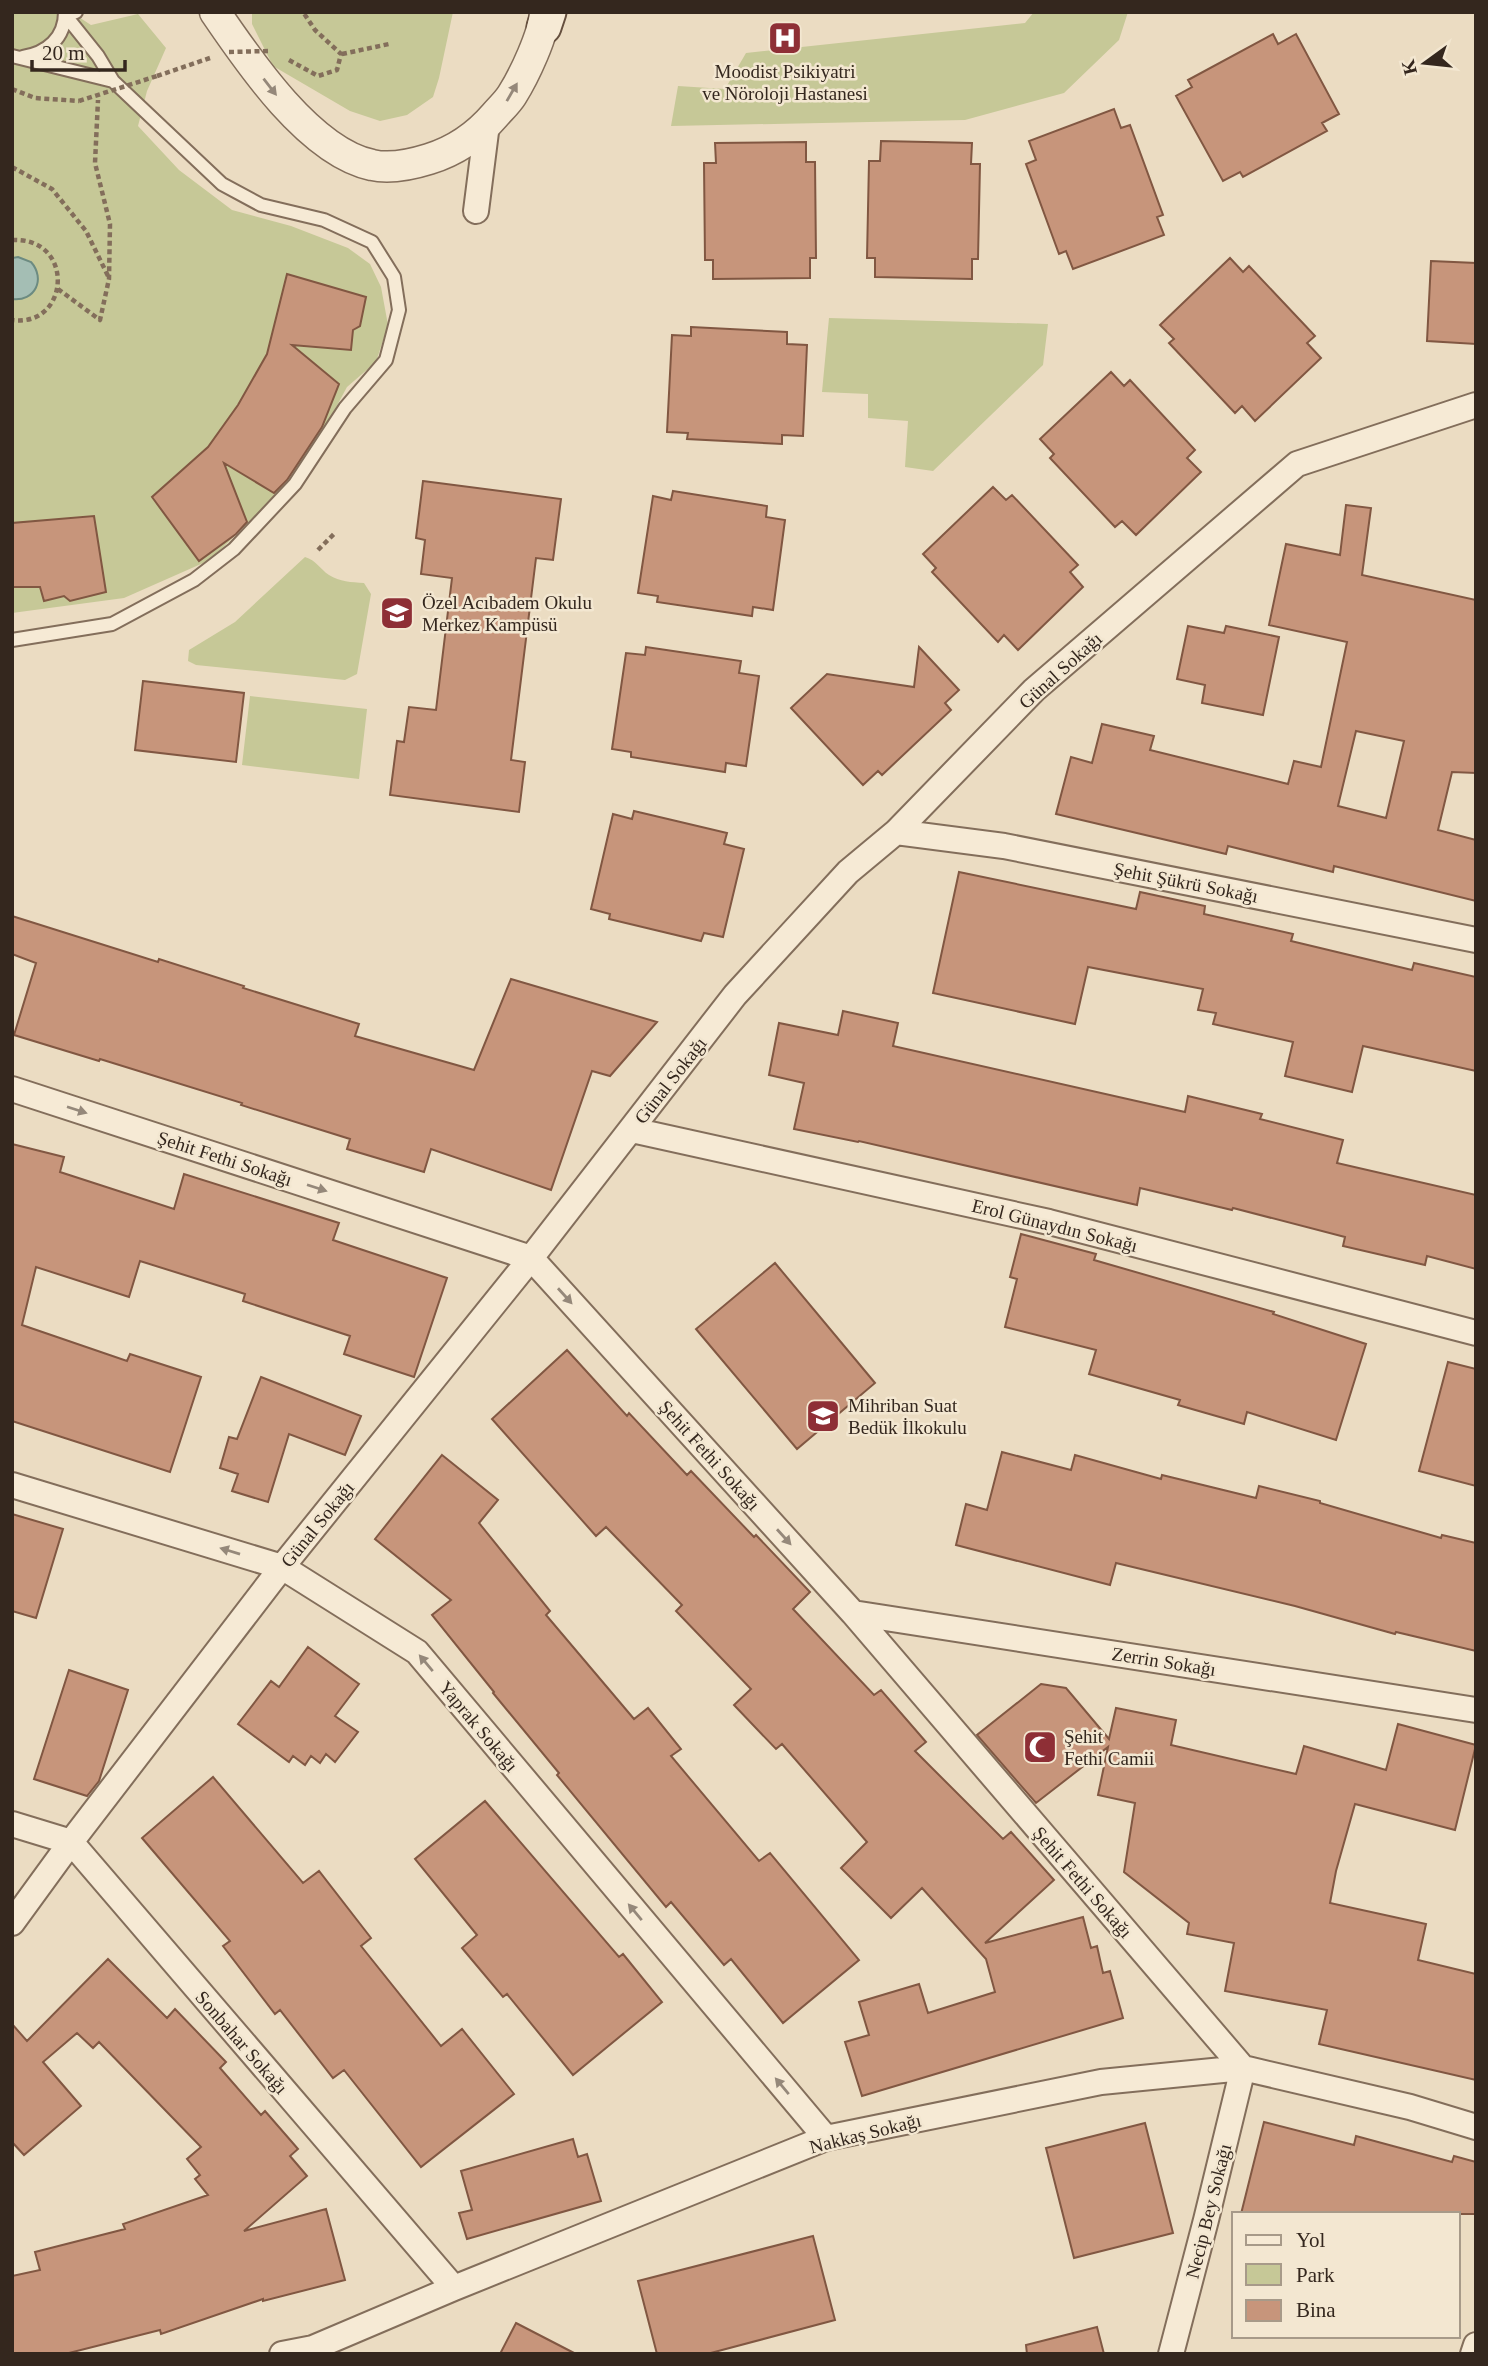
<svg xmlns="http://www.w3.org/2000/svg" width="1488" height="2366" viewBox="0 0 1488 2366" font-family="'Times New Roman',serif">
<style>
.green{fill:#c6c897}
.water{fill:#a4beb4;stroke:#6c8b81;stroke-width:2}
.building{fill:#c7957b;stroke:#815742;stroke-width:2;fill-rule:evenodd}
.lines{fill:none;stroke-linecap:round;stroke-linejoin:round}
.service-casing{stroke:#836e5b;stroke-width:16}
.minor-casing{stroke:#836e5b;stroke-width:28}
.tertiary-casing{stroke:#836e5b;stroke-width:33}
.secondary-casing{stroke:#654f3e;stroke-width:37}
.path{stroke:#836e5b;stroke-width:4.5;stroke-dasharray:5 3.5;stroke-linecap:butt}
.service{stroke:#f6ead5;stroke-width:12}
.minor{stroke:#f6ead5;stroke-width:24}
.tertiary{stroke:#f6ead5;stroke-width:30}
.secondary{stroke:#f6ead5;stroke-width:33}
.path-bridge{stroke:#836e5b;stroke-width:4.5;stroke-dasharray:5 3.5;stroke-linecap:butt}
.oneway{fill:#95887a}
.labels{text-anchor:middle;stroke-width:5;stroke-linejoin:round;paint-order:stroke}
.poi-label{font-size:19px;fill:#34271e;stroke:#f3e7d1;text-anchor:start}
.street-label{font-size:19px;fill:#34271e;stroke:#f3e7d1}
</style>
<rect width="100%" height="100%" fill="#ebdcc2"/>
<path class="green" d="M 12,12 L 71,12 L 91,25 L 138,14 L 166,48 L 147,91 L 138,126 L 179,170 L 232,210 L 291,226 L 348,248 L 370,264 L 381,287 L 388,325 L 376,362 L 347,387 L 314,448 L 266,505 L 210,560 L 124,598 L 12,613 Z
M 252,12 L 453,12 L 439,78 L 433,97 L 407,115 L 380,121 L 350,111 L 273,66 L 252,24 Z
M 1034,12 L 1128,12 L 1119,40 L 1064,93 L 965,120 L 671,126 L 678,86 L 725,89 L 746,53 L 1025,23 Z
M 829,318 L 1048,324 L 1043,365 L 933,471 L 905,467 L 908,421 L 868,418 L 868,394 L 822,392 Z
M 305,557 C 316,560 320,569 329,575 C 340,582 351,582 364,583 L 371,594 L 357,674 L 345,680 L 196,665 L 188,661 L 189,650 L 235,622 Z
M 250,696 L 367,709 L 359,779 L 242,765 Z"/>
<path class="water" d="M 18,257 L 31,262 C 46,279 35,302 12,299 L 12,258 Z"/>
<path class="building" d="M 1273,34 L 1278,44 L 1296,34 L 1339,114 L 1322,123 L 1327,131 L 1243,177 L 1240,172 L 1223,181 L 1176,96 L 1192,87 L 1188,80 Z
M 1114,109 L 1121,128 L 1130,125 L 1163,215 L 1157,217 L 1164,235 L 1073,269 L 1066,251 L 1059,254 L 1026,164 L 1036,160 L 1029,141 Z
M 881,141 L 972,143 L 971,164 L 980,164 L 978,259 L 972,259 L 972,279 L 875,277 L 875,258 L 867,258 L 869,161 L 880,161 Z
M 806,142 L 806,162 L 815,162 L 816,258 L 810,258 L 810,278 L 713,279 L 713,260 L 705,260 L 704,163 L 716,163 L 715,143 Z
M 1230,258 L 1243,272 L 1249,266 L 1315,336 L 1307,343 L 1321,358 L 1255,421 L 1242,406 L 1235,413 L 1169,343 L 1174,339 L 1160,325 Z
M 1431,261 L 1476,263 L 1476,344 L 1427,341 Z
M 287,274 L 366,297 L 360,326 L 353,330 L 351,350 L 292,345 L 339,384 L 322,427 L 287,480 L 274,493 L 224,463 L 247,522 L 236,534 L 199,561 L 152,497 L 208,447 L 238,405 L 267,354 Z
M 691,327 L 787,332 L 787,344 L 807,345 L 803,436 L 782,435 L 782,444 L 687,439 L 688,433 L 667,432 L 672,335 L 691,336 Z
M 1111,372 L 1124,386 L 1130,380 L 1195,450 L 1187,458 L 1201,472 L 1136,535 L 1122,521 L 1115,527 L 1050,458 L 1054,454 L 1040,439 Z
M 423,481 L 561,499 L 553,560 L 536,558 L 511,760 L 525,762 L 519,812 L 390,795 L 397,741 L 404,742 L 409,707 L 436,710 L 452,578 L 421,574 L 425,540 L 416,538 Z
M 993,487 L 1006,500 L 1012,495 L 1078,565 L 1070,572 L 1083,587 L 1018,650 L 1004,635 L 998,642 L 932,572 L 936,568 L 923,554 Z
M 673,491 L 767,506 L 766,517 L 785,520 L 773,610 L 753,607 L 752,616 L 657,602 L 658,596 L 638,593 L 653,496 L 671,500 Z
M 1346,505 L 1371,508 L 1362,575 L 1476,600 L 1476,773 L 1452,772 L 1438,830 L 1476,840 L 1476,901 L 1334,866 L 1333,872 L 1228,846 L 1226,854 L 1056,814 L 1071,757 L 1092,763 L 1102,724 L 1154,736 L 1150,750 L 1288,784 L 1294,761 L 1321,767 L 1347,642 L 1269,625 L 1286,544 L 1340,555 ZM 1356,731 L 1404,741 L 1386,818 L 1338,806 Z
M 94,516 L 106,592 L 70,601 L 64,596 L 44,601 L 40,587 L 12,587 L 12,523 Z
M 1188,626 L 1224,633 L 1226,626 L 1279,637 L 1263,715 L 1202,703 L 1205,685 L 1177,679 Z
M 646,647 L 741,661 L 739,673 L 759,676 L 746,766 L 726,763 L 725,772 L 631,757 L 631,752 L 612,749 L 626,653 L 645,655 Z
M 919,647 L 959,690 L 945,703 L 951,710 L 882,775 L 878,771 L 863,785 L 791,708 L 827,674 L 914,687 Z
M 143,681 L 244,693 L 236,762 L 135,750 Z
M 634,811 L 727,833 L 724,844 L 744,849 L 723,937 L 704,933 L 701,941 L 609,919 L 610,914 L 591,909 L 613,814 L 632,819 Z
M 959,872 L 1136,909 L 1140,892 L 1205,906 L 1204,914 L 1293,934 L 1291,941 L 1412,970 L 1414,963 L 1476,977 L 1476,1071 L 1363,1046 L 1352,1092 L 1285,1076 L 1293,1042 L 1213,1024 L 1216,1013 L 1198,1010 L 1203,989 L 1088,967 L 1075,1024 L 933,993 Z
M 12,916 L 158,962 L 159,959 L 244,986 L 243,988 L 359,1024 L 355,1036 L 474,1070 L 511,979 L 657,1022 L 610,1076 L 592,1071 L 551,1190 L 431,1149 L 424,1172 L 347,1149 L 350,1139 L 241,1105 L 242,1103 L 100,1059 L 99,1061 L 14,1035 L 36,963 L 12,954 Z
M 843,1011 L 898,1023 L 893,1046 L 1185,1112 L 1188,1096 L 1262,1114 L 1260,1119 L 1343,1140 L 1337,1163 L 1476,1195 L 1476,1269 L 1427,1256 L 1425,1265 L 1343,1246 L 1345,1237 L 1233,1208 L 1232,1210 L 1140,1188 L 1137,1205 L 859,1141 L 858,1142 L 794,1129 L 804,1083 L 769,1075 L 779,1023 L 838,1035 Z
M 12,1144 L 64,1157 L 60,1172 L 174,1209 L 184,1174 L 339,1223 L 333,1240 L 447,1278 L 414,1377 L 344,1354 L 350,1336 L 243,1301 L 245,1294 L 140,1261 L 129,1297 L 36,1267 L 22,1325 L 127,1361 L 130,1354 L 201,1377 L 170,1472 L 12,1421 Z
M 1021,1234 L 1096,1254 L 1094,1260 L 1274,1312 L 1273,1314 L 1366,1344 L 1336,1440 L 1247,1412 L 1244,1424 L 1178,1405 L 1180,1400 L 1089,1374 L 1096,1350 L 1005,1327 L 1017,1279 L 1010,1277 Z
M 775,1263 L 875,1383 L 797,1449 L 696,1329 Z
M 567,1350 L 627,1416 L 629,1413 L 687,1475 L 691,1471 L 754,1537 L 756,1535 L 810,1592 L 793,1609 L 874,1695 L 881,1690 L 926,1742 L 915,1751 L 1003,1839 L 1011,1832 L 1054,1880 L 985,1943 L 1083,1917 L 1091,1948 L 1097,1946 L 1103,1973 L 1110,1971 L 1123,2018 L 862,2096 L 845,2042 L 869,2035 L 859,2002 L 919,1984 L 928,2013 L 995,1992 L 986,1959 L 922,1888 L 891,1918 L 841,1868 L 867,1842 L 782,1744 L 776,1749 L 734,1705 L 751,1689 L 676,1611 L 682,1605 L 606,1527 L 596,1536 L 492,1419 Z
M 1448,1362 L 1476,1369 L 1476,1486 L 1419,1471 Z
M 261,1377 L 361,1416 L 345,1455 L 289,1434 L 268,1502 L 232,1491 L 238,1474 L 220,1468 L 229,1437 L 237,1439 Z
M 1002,1452 L 1071,1470 L 1075,1455 L 1161,1479 L 1162,1475 L 1256,1498 L 1259,1486 L 1320,1501 L 1320,1503 L 1441,1538 L 1442,1535 L 1476,1543 L 1476,1651 L 1396,1632 L 1395,1634 L 1295,1606 L 1116,1563 L 1110,1585 L 956,1545 L 966,1504 L 987,1510 Z
M 442,1455 L 498,1500 L 479,1523 L 550,1611 L 546,1615 L 634,1719 L 648,1708 L 681,1749 L 671,1756 L 759,1861 L 770,1853 L 859,1960 L 783,2023 L 731,1959 L 724,1965 L 671,1902 L 666,1907 L 557,1775 L 559,1773 L 493,1693 L 494,1692 L 432,1615 L 451,1600 L 375,1539 Z
M 12,1514 L 63,1529 L 36,1618 L 12,1611 Z
M 308,1647 L 359,1684 L 335,1716 L 358,1732 L 335,1762 L 326,1754 L 320,1763 L 311,1756 L 305,1765 L 293,1756 L 289,1762 L 238,1724 L 271,1681 L 279,1687 Z
M 69,1670 L 128,1690 L 99,1781 L 87,1796 L 34,1779 Z
M 1041,1684 L 1066,1688 L 1109,1739 L 1116,1708 L 1176,1720 L 1171,1745 L 1296,1774 L 1304,1746 L 1386,1770 L 1398,1724 L 1476,1745 L 1455,1830 L 1355,1804 L 1336,1871 L 1330,1903 L 1426,1924 L 1418,1960 L 1476,1974 L 1476,2080 L 1319,2044 L 1327,2010 L 1225,1991 L 1234,1943 L 1187,1934 L 1189,1923 L 1124,1872 L 1135,1803 L 1098,1795 L 1108,1747 L 1036,1803 L 977,1735 Z
M 213,1777 L 303,1883 L 319,1871 L 371,1938 L 361,1946 L 441,2046 L 462,2029 L 514,2094 L 421,2167 L 344,2070 L 333,2078 L 280,2010 L 275,2014 L 223,1946 L 230,1941 L 142,1838 Z
M 485,1801 L 619,1957 L 623,1954 L 662,2002 L 573,2075 L 507,1994 L 503,1997 L 462,1948 L 477,1935 L 415,1859 Z
M 108,1959 L 167,2018 L 175,2009 L 226,2062 L 220,2068 L 261,2115 L 265,2111 L 298,2149 L 290,2156 L 307,2176 L 244,2231 L 326,2209 L 345,2280 L 263,2301 L 263,2299 L 161,2334 L 160,2330 L 65,2354 L 12,2354 L 12,2276 L 40,2270 L 35,2252 L 125,2229 L 123,2224 L 208,2195 L 195,2179 L 200,2175 L 187,2159 L 201,2147 L 99,2042 L 93,2048 L 77,2033 L 43,2062 L 81,2106 L 24,2155 L 12,2142 L 12,2024 L 27,2041 Z
M 1264,2122 L 1354,2145 L 1356,2136 L 1452,2162 L 1454,2156 L 1476,2162 L 1476,2214 L 1241,2214 Z
M 1145,2123 L 1173,2233 L 1074,2258 L 1046,2148 Z
M 573,2139 L 578,2157 L 587,2154 L 601,2201 L 467,2239 L 459,2213 L 472,2210 L 461,2171 Z
M 813,2236 L 835,2320 L 707,2354 L 657,2354 L 638,2281 Z
M 516,2323 L 576,2354 L 500,2354 Z
M 1097,2327 L 1104,2354 L 1027,2354 L 1026,2345 Z"/>
<g class="lines">
<g class="service-casing">
<path id="service" d="M 12,56 L 113,81
M 23,57 C 47,53 65,38 65,12
M 12,640 L 112,624 L 194,580 L 234,549 L 295,484 L 345,408 L 386,360 L 399,310 L 394,277 L 372,242 L 324,220 L 261,205 L 222,184 L 113,81 L 98,56 L 66,16 L 76,12"/>
</g>
<g class="minor-casing">
<path id="minor" d="M 476,211 L 487,124
M 896,832 L 1004,846 L 1476,940
M 12,1089 L 531,1258 L 853,1613 L 1243,2068 L 1206,2220 L 1171,2354
M 632,1130 L 1049,1222 L 1476,1333
M 12,1485 L 282,1567 L 417,1652 L 826,2138
M 853,1613 L 1476,1710
M 12,1824 L 71,1842 L 454,2288
M 12,1923 L 71,1842 L 282,1567 L 531,1258 L 735,995 L 848,872 L 896,832 L 1034,690 L 1297,464 L 1476,405
M 282,2354 L 313,2348 L 454,2288 L 826,2138 L 1101,2082 L 1243,2068 L 1410,2107 L 1476,2127
M 1473,2354 L 1476,2345"/>
</g>
<g class="tertiary-casing">
<path id="tertiary" d="M 215,12 C 249,62 310,152 372,165 C 389,169 413,164 429,159 C 455,151 477,136 495,115 C 500,109 507,103 512,95 C 524,76 544,34 545,12"/>
</g>
<g class="secondary-casing">
<path id="secondary" d="M 544,27 L 549,12"/>
</g>
<path class="path" d="M 342,54 L 389,44
M 289,60 L 318,76 L 337,70 L 341,54 L 315,30 L 303,12
M 157,76 L 210,58
M 12,89 L 35,98 L 79,101
M 12,167 L 52,189 L 86,231 L 109,278
M 12,240 C 76,237 70,328 12,320
M 58,289 L 100,320 L 109,279 L 110,224 L 95,163 L 98,100
M 318,550 L 334,534"/>
<use href="#service" class="service"/>
<use href="#minor" class="minor"/>
<use href="#tertiary" class="tertiary"/>
<use href="#secondary" class="secondary"/>
<path class="path-bridge" d="M 229,52 L 269,51
M 79,101 L 157,76"/>
</g>
<defs><path id="oneway-solid" d="M-6-.8H1V-3.2L6.5 0L1 3.2V.8H-6Z" transform="scale(1.75)"/></defs>
<g class="oneway">
<use href="#oneway-solid" transform="translate(270 87) rotate(52)"/>
<use href="#oneway-solid" transform="translate(512 92) rotate(-60)"/>
<use href="#oneway-solid" transform="translate(77 1110) rotate(18)"/>
<use href="#oneway-solid" transform="translate(317 1188) rotate(18)"/>
<use href="#oneway-solid" transform="translate(565 1296) rotate(48)"/>
<use href="#oneway-solid" transform="translate(784 1537) rotate(48)"/>
<use href="#oneway-solid" transform="translate(230 1551) rotate(-163)"/>
<use href="#oneway-solid" transform="translate(426 1663) rotate(-130)"/>
<use href="#oneway-solid" transform="translate(635 1912) rotate(-130)"/>
<use href="#oneway-solid" transform="translate(782 2086) rotate(-130)"/>
</g>
<defs>
<g id="hospital-square" transform="scale(1.75)"><rect x="-9" y="-9" width="18" height="18" rx="4" fill="#8e2f36" stroke="#f3e7d1"/><path d="M-5-5h3v3.5h4V-5h3V5h-3V1.5h-4V5h-3Z" fill="#fff"/></g>
<g id="school-square" transform="scale(1.75)"><rect x="-9" y="-9" width="18" height="18" rx="4" fill="#8e2f36" stroke="#f3e7d1"/><path d="M0-5L7-2L0 1L-7-2ZM-4 1L0 2.5L4 1V4Q0 6-4 4Z" fill="#fff"/></g>
<g id="mosque-square" transform="scale(1.75)"><rect x="-9" y="-9" width="18" height="18" rx="4" fill="#8e2f36" stroke="#f3e7d1"/><path d="M3.5-4.9A6 6 0 1 0 3.5 4.9A5 5 0 1 1 3.5-4.9Z" fill="#fff"/></g>
</defs>
<g fill-rule="evenodd">
<use href="#hospital-square" x="785" y="38"/>
<use href="#school-square" x="397" y="613"/>
<use href="#school-square" x="823" y="1416"/>
<use href="#mosque-square" x="1040" y="1747"/>
</g>
<g class="labels">
<g class="poi-label">
<text x="785" y="78" text-anchor="middle">Moodist Psikiyatri<tspan x="785" dy="22">ve Nöroloji Hastanesi</tspan></text>
<text x="422" y="609">Özel Acıbadem Okulu<tspan x="422" dy="22">Merkez Kampüsü</tspan></text>
<text x="848" y="1412">Mihriban Suat<tspan x="848" dy="22">Bedük İlkokulu</tspan></text>
<text x="1064" y="1743">Şehit<tspan x="1064" dy="22">Fethi Camii</tspan></text>
</g>
<g class="street-label">
<text transform="translate(1060 670) rotate(-42)" y="7">Günal Sokağı</text>
<text transform="translate(1186 882) rotate(11)" y="7">Şehit Şükrü Sokağı</text>
<text transform="translate(670 1080) rotate(-52)" y="7">Günal Sokağı</text>
<text transform="translate(225 1158) rotate(18)" y="7">Şehit Fethi Sokağı</text>
<text transform="translate(1055 1225) rotate(14)" y="7">Erol Günaydın Sokağı</text>
<text transform="translate(710 1455) rotate(48)" y="7">Şehit Fethi Sokağı</text>
<text transform="translate(317 1524) rotate(-51)" y="7">Günal Sokağı</text>
<text transform="translate(1164 1661) rotate(9)" y="7">Zerrin Sokağı</text>
<text transform="translate(479 1726) rotate(50)" y="7">Yaprak Sokağı</text>
<text transform="translate(1083 1882) rotate(49)" y="7">Şehit Fethi Sokağı</text>
<text transform="translate(242 2042) rotate(49)" y="7">Sonbahar Sokağı</text>
<text transform="translate(865 2133) rotate(-14)" y="7">Nakkaş Sokağı</text>
<text transform="translate(1208 2211) rotate(-76)" y="7">Necip Bey Sokağı</text>
</g>
</g>
<rect width="1488" height="2366" fill="none" stroke="#34271e" stroke-width="28"/>
<rect x="1232" y="2212" width="228" height="126" fill="#f3e7d1" stroke="#a79a89" stroke-width="2"/>
<rect x="1246" y="2235" width="35" height="10" fill="#f6ead5" stroke="#a79a89" stroke-width="2"/>
<text x="1296" y="2247" font-size="21" fill="#34271e">Yol</text>
<rect x="1246" y="2264" width="35" height="21" fill="#c6c897" stroke="#a79a89" stroke-width="2"/>
<text x="1296" y="2282" font-size="21" fill="#34271e">Park</text>
<rect x="1246" y="2300" width="35" height="21" fill="#c7957b" stroke="#a79a89" stroke-width="2"/>
<text x="1296" y="2317" font-size="21" fill="#34271e">Bina</text>
<g transform="translate(1425 63) rotate(255)" stroke="#f3e7d1" stroke-width="5" paint-order="stroke">
<path d="M0-5L12 26L0 18L-12 26Z" fill="#34271e"/>
<text y="-10" font-size="19" font-weight="bold" text-anchor="middle" fill="#34271e">K</text>
</g>
<path d="M32 60v10h93v-10" fill="none" stroke="#34271e" stroke-width="3.5"/>
<text x="42" y="60" font-size="21" fill="#34271e" stroke="#f3e7d1" stroke-width="5" paint-order="stroke">20 m</text>
</svg>
